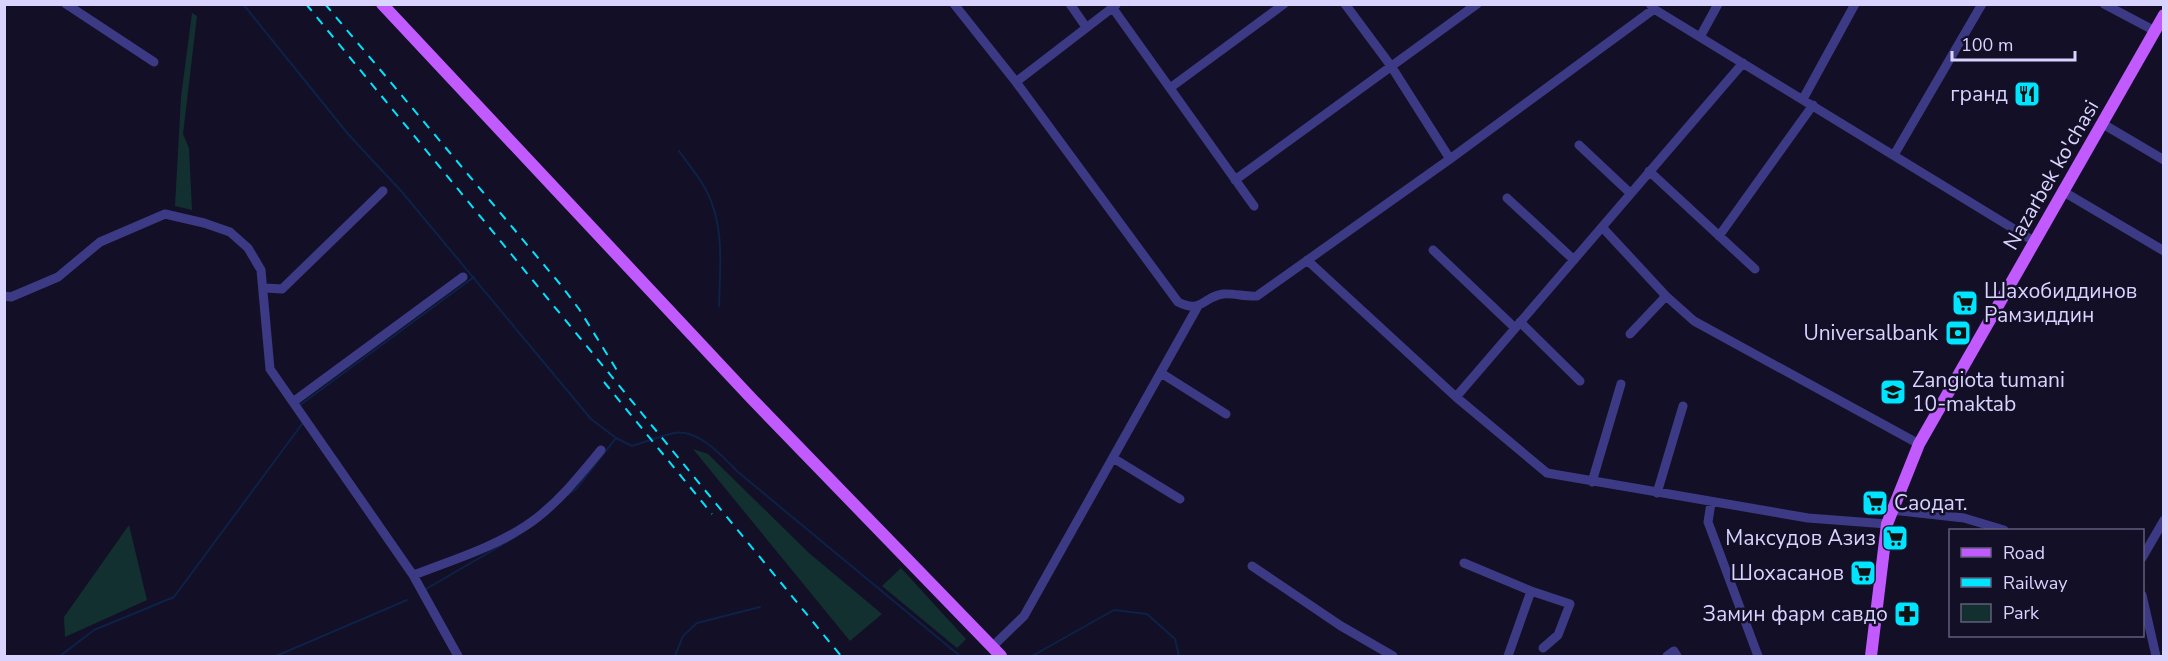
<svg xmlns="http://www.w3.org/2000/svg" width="2168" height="661" viewBox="0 0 2168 661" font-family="'Nunito Sans',sans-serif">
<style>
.green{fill:#12302f}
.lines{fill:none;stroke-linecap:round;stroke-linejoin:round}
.stream{stroke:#0c2248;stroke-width:2}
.minor{stroke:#3d3a85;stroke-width:9}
.major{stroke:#c25bff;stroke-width:12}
.rail{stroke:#00e5ff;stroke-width:2;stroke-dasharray:9 8;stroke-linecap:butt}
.labels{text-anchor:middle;stroke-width:5;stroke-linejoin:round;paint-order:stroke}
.poi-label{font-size:21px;fill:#d9d4ff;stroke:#130f26;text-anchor:end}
.street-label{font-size:21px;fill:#d9d4ff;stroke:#130f26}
</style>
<rect width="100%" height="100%" fill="#130f26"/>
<path class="green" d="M 192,13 L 197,16 L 183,134 L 189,148 L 192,210 L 175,206 L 181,97 Z
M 693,449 L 708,454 L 809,553 L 882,614 L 850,641 Z
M 129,525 L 147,600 L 65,637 L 64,617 Z
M 901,568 L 966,639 L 957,648 L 882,586 Z"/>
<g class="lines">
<path class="stream" d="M 243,4 L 348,134 L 402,192 L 591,419 L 616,438 L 632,446 C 646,442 660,436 674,433 C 699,429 722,456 738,472 L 960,656
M 679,151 C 688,164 699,176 706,190 C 725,225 720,268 719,306
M 300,405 L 474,277
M 568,495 L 577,488 L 616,438
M 426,589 L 517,536
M 60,656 L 94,630 L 174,597 L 302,424
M 276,656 L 407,600
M 675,656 L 683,636 L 697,623 L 760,607
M 1032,656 L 1114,610 L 1147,614 L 1175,639 L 1179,656"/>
<path class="minor" d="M 66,4 L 154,62
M 954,4 L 1016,82 L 1178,302 C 1202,314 1202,297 1223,294 C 1234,293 1246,297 1257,296 L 1450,159 L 1654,9
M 1070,4 L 1086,27
M 1345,4 L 1391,66 L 1450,159
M 1650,4 L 1654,9 L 2035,242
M 2104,4 L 2155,31
M 1112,7 L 1254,206
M 1700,37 L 1718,4
M 1016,82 L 1116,5
M 1170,88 L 1284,4
M 1803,99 L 1855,4
M 2103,124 L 2164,160
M 1579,145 L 1630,193
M 1894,155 L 1982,4
M 1649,171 L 1755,269
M 1235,180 L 1477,4
M 2064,192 L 2164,251
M 1507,198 L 1574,260
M 1602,227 L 1666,296 L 1694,321 L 1919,444
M 1719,236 L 1813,105
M 1433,250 L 1515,328
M 1307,260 L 1456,397 L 1547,473 L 1808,518 L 1887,524
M 265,288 L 282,289 L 383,191
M 4,296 L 11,297 L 58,277 L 100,242 L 165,214 L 204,223 L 230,232 L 248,248 L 261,270 L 270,369 L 413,575 L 458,656
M 1520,322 L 1580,381
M 1630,334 L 1666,296
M 1161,373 L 1226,414
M 1456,397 L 1743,63
M 293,402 L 463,277
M 1113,458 L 1180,499
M 1592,482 L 1621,384
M 1657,493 L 1683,406
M 1711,503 L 1708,522 L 1758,656
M 1892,510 L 1964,518 L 2004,530
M 2142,558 L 2164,520
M 1464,563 L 1531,591 L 1570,604 L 1558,635 L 1543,648
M 1252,566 L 1341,626 L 1393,656
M 413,575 C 454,560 504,544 538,517 C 563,497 581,474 601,450
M 2142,595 L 2156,656
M 992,647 L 1024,616 L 1198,306
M 1508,656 L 1531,591
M 1667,656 L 1674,651 L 1677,656"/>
<path class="major" d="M 382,4 L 752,399 L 1001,656
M 1871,656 L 1887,524 L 1919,444 L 2164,15"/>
<path class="rail" d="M 306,4 L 841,656
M 325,4 L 560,284 L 579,309 L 618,372
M 604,382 L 712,514"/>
</g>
<defs>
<g id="restaurant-square" transform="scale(1.35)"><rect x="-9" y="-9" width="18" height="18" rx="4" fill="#00e5ff" stroke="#130f26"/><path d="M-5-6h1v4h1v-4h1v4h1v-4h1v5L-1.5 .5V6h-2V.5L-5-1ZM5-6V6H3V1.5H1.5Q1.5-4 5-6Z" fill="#111"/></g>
<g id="supermarket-square" transform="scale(1.35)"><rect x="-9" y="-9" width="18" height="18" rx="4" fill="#00e5ff" stroke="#130f26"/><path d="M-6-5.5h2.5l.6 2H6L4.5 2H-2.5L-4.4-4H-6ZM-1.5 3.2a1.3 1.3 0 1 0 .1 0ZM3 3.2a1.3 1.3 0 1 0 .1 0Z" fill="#111"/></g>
<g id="bank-square" transform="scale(1.35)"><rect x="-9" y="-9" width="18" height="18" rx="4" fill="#00e5ff" stroke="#130f26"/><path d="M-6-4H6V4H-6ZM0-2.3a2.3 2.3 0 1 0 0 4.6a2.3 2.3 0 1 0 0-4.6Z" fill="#111"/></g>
<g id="school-square" transform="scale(1.35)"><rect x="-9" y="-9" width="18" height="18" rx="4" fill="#00e5ff" stroke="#130f26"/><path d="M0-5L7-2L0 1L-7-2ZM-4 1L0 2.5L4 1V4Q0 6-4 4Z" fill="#111"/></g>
<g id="pharmacy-square" transform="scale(1.35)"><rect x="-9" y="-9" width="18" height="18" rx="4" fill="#00e5ff" stroke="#130f26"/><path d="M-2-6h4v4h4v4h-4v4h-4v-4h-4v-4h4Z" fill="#111"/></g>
</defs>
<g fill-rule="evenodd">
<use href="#restaurant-square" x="2027" y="94"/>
<use href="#supermarket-square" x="1965" y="303"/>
<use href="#bank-square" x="1958" y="333"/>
<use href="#school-square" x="1893" y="392"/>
<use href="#supermarket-square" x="1875" y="503"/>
<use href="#supermarket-square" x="1895" y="538"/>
<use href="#supermarket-square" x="1863" y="573"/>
<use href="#pharmacy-square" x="1907" y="614"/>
</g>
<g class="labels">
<g class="poi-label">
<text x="2008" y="101">гранд</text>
<text x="1984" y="298" text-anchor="start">Шахобиддинов<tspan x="1984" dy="24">Рамзиддин</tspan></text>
<text x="1938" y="340">Universalbank</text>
<text x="1912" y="387" text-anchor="start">Zangiota tumani<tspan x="1912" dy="24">10-maktab</tspan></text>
<text x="1894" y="510" text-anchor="start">Саодат.</text>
<text x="1876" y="545">Максудов Азиз</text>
<text x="1844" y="580">Шохасанов</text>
<text x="1888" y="621">Замин фарм савдо</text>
</g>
<g class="street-label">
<text transform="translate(2051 175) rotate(-60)" y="7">Nazarbek ko'chasi</text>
</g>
</g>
<rect width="2168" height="661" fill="none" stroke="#d9d4ff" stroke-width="12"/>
<rect x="1949" y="529" width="195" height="108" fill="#130f26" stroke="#625e7d" stroke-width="1.5"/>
<rect x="1961" y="548" width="30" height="9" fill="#c25bff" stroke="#625e7d" stroke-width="1.5"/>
<text x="2003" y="559" font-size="18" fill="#d9d4ff">Road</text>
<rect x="1961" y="578" width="30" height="9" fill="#00e5ff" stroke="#625e7d" stroke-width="1.5"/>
<text x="2003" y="589" font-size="18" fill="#d9d4ff">Railway</text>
<rect x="1961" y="604" width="30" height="18" fill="#12302f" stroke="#625e7d" stroke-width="1.5"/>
<text x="2003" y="619" font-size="18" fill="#d9d4ff">Park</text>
<path d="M1952 51v9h123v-9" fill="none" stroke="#d9d4ff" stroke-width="3"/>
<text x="1961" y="51" font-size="18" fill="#d9d4ff" stroke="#130f26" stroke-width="4.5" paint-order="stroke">100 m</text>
</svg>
